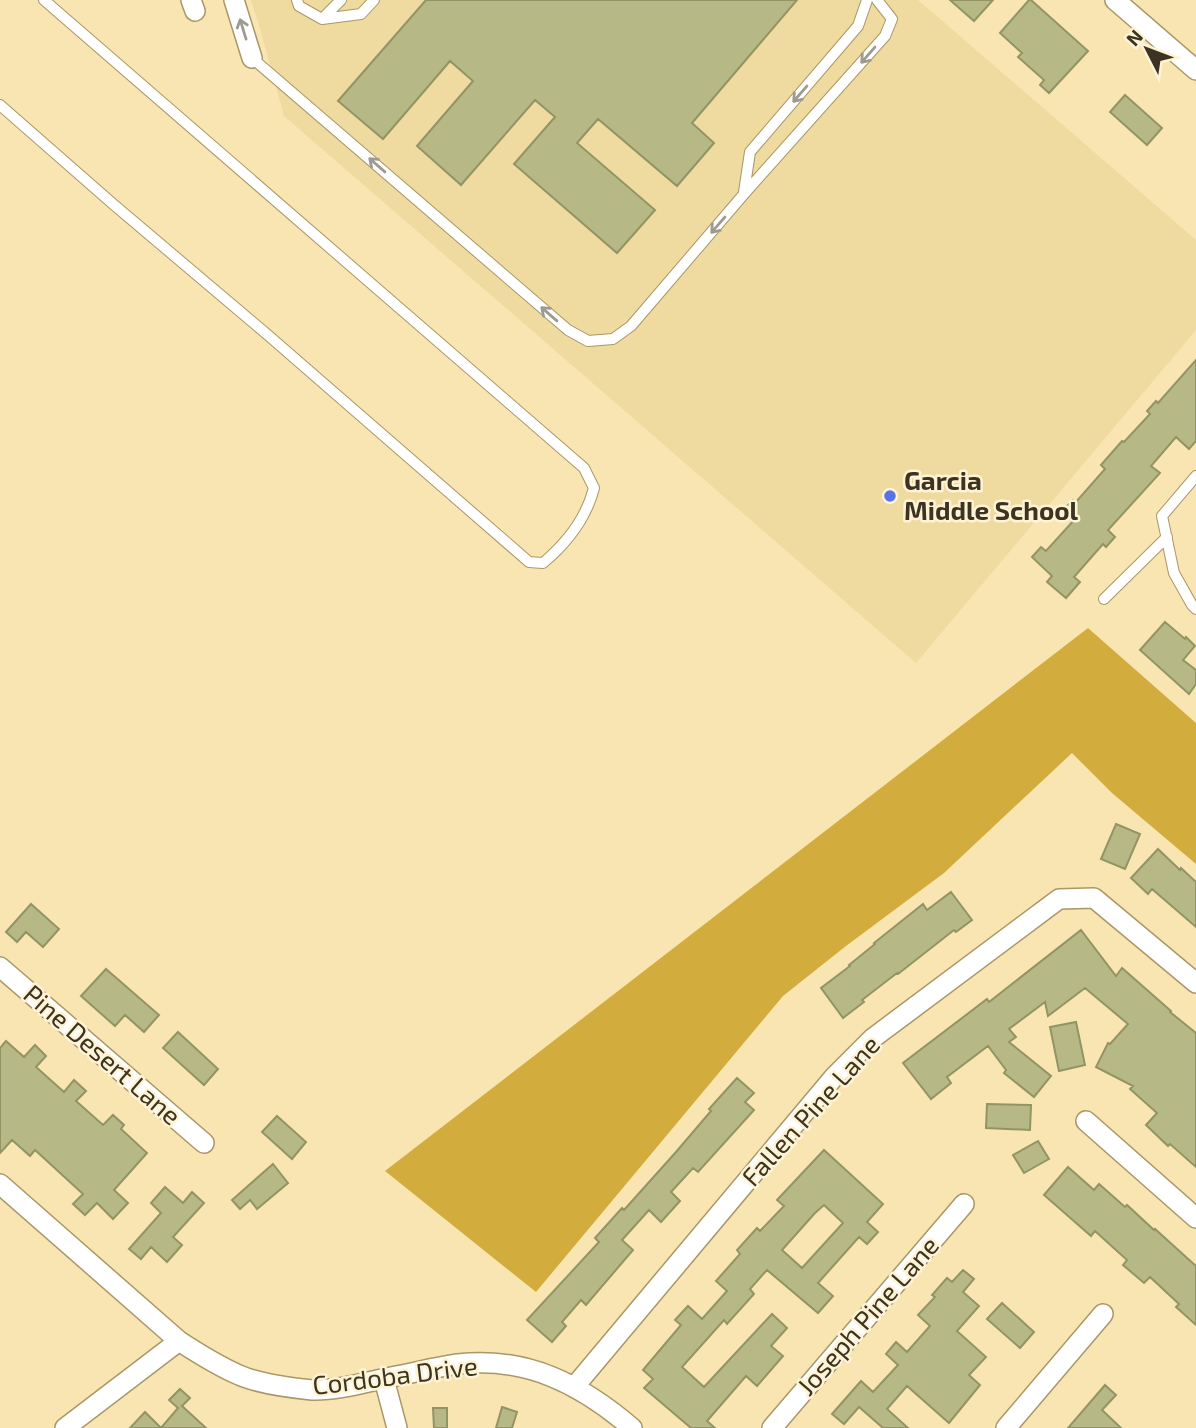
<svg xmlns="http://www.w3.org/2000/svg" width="1196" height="1428" viewBox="0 0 1196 1428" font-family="'Exo 2',sans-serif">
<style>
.built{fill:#efda9f}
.forest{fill:#d2ad3d}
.building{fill:#b6b986;stroke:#929463;stroke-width:2;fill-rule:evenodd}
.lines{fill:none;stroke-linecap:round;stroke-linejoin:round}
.lane-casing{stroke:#a99767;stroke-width:12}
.street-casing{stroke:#a99767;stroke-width:22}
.lane{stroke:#fff;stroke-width:10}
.street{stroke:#fff;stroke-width:19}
.oneway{stroke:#9e9a90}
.poi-dot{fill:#5873e9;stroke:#fef3d5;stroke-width:2.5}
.labels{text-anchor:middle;stroke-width:5;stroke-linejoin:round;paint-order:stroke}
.poi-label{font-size:26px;font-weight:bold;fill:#3c3420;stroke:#fef3d5;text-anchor:start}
.street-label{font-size:26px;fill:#3c3420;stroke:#fef3d5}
</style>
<rect width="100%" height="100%" fill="#f8e5b2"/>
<path class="built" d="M 251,0 L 918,0 L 1196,240 L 1196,330 L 916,663 L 284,116 L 261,32 Z"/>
<path class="forest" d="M 1088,628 L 1196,723 L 1196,864 L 1112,793 L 1072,753 L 944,873 L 846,946 L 783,996 L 536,1292 L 385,1171 Z"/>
<path class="building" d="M 426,0 L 797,0 L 692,123 L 714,143 L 677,186 L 598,119 L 577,143 L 655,210 L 617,253 L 514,164 L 555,117 L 535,100 L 461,185 L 417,146 L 473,81 L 450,61 L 383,139 L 338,101 Z
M 950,0 L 993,0 L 974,21 Z
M 1029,0 L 1031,0 L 1088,51 L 1049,93 L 1040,85 L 1044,80 L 1018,57 L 1022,53 L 1000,33 Z
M 1125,95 L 1162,128 L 1147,145 L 1110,112 Z
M 1196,360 L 1196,441 L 1189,449 L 1176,437 L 1151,466 L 1160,473 L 1108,530 L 1115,537 L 1106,547 L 1103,544 L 1074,577 L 1080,582 L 1066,598 L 1047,582 L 1052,576 L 1032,557 L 1041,547 L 1046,551 L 1075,519 L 1064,509 L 1073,500 L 1076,502 L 1105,469 L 1101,465 L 1122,441 L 1124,442 L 1150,414 L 1147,411 L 1156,401 L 1158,403 Z
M 1165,622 L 1185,639 L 1186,637 L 1195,646 L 1183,660 L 1196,670 L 1196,684 L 1189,694 L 1140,650 Z
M 1116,824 L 1140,834 L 1125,869 L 1101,859 Z
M 1158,849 L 1180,870 L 1181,868 L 1196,882 L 1196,927 L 1152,889 L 1148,894 L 1131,878 Z
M 951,892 L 972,920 L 956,932 L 954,930 L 898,974 L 897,973 L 862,1000 L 864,1002 L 843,1018 L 821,988 L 850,966 L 849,965 L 875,944 L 874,943 L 923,904 L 927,910 Z
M 31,904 L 59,929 L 43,947 L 26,932 L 17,942 L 6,932 Z
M 1081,930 L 1116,976 L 1122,968 L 1171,1011 L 1170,1012 L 1196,1033 L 1196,1167 L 1170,1144 L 1168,1146 L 1146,1125 L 1157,1113 L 1130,1089 L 1133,1086 L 1096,1067 L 1108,1043 L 1110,1044 L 1128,1024 L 1085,988 L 1048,1016 L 1045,1002 L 1009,1029 L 1016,1037 L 1009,1042 L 1051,1076 L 1034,1097 L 1004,1073 L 1006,1070 L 988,1046 L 947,1077 L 951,1083 L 931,1099 L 903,1063 L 987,999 L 989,1002 Z
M 106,969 L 159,1015 L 144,1032 L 125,1015 L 115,1026 L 81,996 Z
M 1076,1022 L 1085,1065 L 1059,1071 L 1050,1027 Z
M 178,1032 L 218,1069 L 204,1085 L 163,1048 Z
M 6,1041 L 24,1057 L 35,1045 L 46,1056 L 36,1067 L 64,1092 L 74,1080 L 86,1091 L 76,1101 L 103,1125 L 113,1115 L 124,1125 L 121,1129 L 147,1153 L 114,1190 L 128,1203 L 113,1219 L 97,1203 L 85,1215 L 73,1204 L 83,1194 L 35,1150 L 30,1156 L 12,1140 L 0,1153 L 0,1048 Z
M 737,1078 L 754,1093 L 745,1102 L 754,1110 L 698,1172 L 693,1168 L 671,1192 L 680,1201 L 661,1222 L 649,1210 L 622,1240 L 633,1250 L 586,1305 L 581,1300 L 562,1322 L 566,1326 L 552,1342 L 527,1320 L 599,1242 L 595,1238 L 622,1208 L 624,1210 L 676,1152 L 711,1111 L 709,1109 Z
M 987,1104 L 1031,1105 L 1030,1130 L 986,1128 Z
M 277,1116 L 306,1142 L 292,1159 L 262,1132 Z
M 1038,1141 L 1049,1159 L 1024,1173 L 1013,1155 Z
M 824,1150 L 883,1204 L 867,1222 L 878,1232 L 867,1244 L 859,1237 L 818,1283 L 833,1296 L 818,1313 L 767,1270 L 750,1289 L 754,1294 L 727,1324 L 724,1320 L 682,1367 L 704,1387 L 772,1314 L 787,1328 L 771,1346 L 783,1356 L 757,1386 L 746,1376 L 707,1421 L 715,1428 L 691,1428 L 644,1388 L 653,1379 L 643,1370 L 681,1325 L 675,1320 L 688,1306 L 702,1319 L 727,1291 L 716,1281 L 740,1254 L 737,1250 L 757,1228 L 760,1231 L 784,1206 L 777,1200 ZM 824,1205 L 843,1223 L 802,1268 L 782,1250 L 815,1213 Z
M 273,1164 L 288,1183 L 257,1209 L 250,1200 L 240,1209 L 232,1200 Z
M 1068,1167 L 1094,1190 L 1099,1184 L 1125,1207 L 1127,1205 L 1154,1230 L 1155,1229 L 1196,1266 L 1196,1325 L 1176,1307 L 1179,1304 L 1150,1277 L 1144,1283 L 1123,1265 L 1127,1260 L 1095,1231 L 1091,1236 L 1044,1195 Z
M 165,1187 L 183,1203 L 192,1192 L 204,1203 L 173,1237 L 182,1245 L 167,1262 L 151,1247 L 141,1259 L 129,1249 L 161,1213 L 151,1203 Z
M 963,1270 L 974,1279 L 963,1292 L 979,1306 L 957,1331 L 986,1357 L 969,1375 L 980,1385 L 949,1423 L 907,1386 L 887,1409 L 908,1428 L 883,1428 L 859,1407 L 844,1424 L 832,1414 L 861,1381 L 873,1392 L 898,1365 L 886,1354 L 896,1342 L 907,1352 L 930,1326 L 918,1315 L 935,1297 L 932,1295 L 947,1278 L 952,1282 Z
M 1002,1303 L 1034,1332 L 1020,1348 L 987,1319 Z
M 1105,1385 L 1116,1395 L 1102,1410 L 1121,1428 L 1068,1428 Z
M 180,1389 L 190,1398 L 182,1406 L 206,1428 L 130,1428 L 145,1412 L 161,1428 L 178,1408 L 169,1400 Z
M 502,1407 L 517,1412 L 512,1428 L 496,1428 Z
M 433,1408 L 447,1408 L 447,1428 L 434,1428 Z"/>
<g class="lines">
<g class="lane-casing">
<path id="lane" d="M 297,0 L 299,6 L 322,19 L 361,14 L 374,0
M 323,18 L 341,0
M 252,58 L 568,330 L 588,341 L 613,339 L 631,326 L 744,194 L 885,36 L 892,19 L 877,0
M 0,105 L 113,204 L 269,336 L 529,562 L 543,563 C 568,542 586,519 594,488 L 584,468 L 44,0
M 744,192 L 750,152 L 858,26 L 867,0
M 1196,476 L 1162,516 L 1174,573 L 1192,605 L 1196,609
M 1104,599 L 1167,537"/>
</g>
<g class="street-casing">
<path id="street" d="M 191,0 L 195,11
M 234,0 L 252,58
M 1115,0 L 1196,70
M 0,967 L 204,1143
M 1086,1121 L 1196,1218
M 0,1184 L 179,1341 C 199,1354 218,1366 239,1375 C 257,1383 292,1388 312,1390 C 336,1391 367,1382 391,1377 C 413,1373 436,1367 458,1364 C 527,1356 582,1385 632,1428
M 384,1379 L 397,1428
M 575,1386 L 834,1077 L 873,1038 L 1059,899 L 1094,898 L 1196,983
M 65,1428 L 179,1341
M 772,1428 L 964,1204
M 1006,1428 L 1103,1314"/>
</g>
<use href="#lane" class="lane"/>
<use href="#street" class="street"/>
</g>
<defs><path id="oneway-shaft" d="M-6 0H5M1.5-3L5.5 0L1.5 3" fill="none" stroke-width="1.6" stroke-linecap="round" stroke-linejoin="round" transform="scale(1.75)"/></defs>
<g class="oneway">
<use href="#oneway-shaft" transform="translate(243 29) rotate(-107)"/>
<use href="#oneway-shaft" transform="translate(868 55) rotate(131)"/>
<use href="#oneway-shaft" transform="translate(800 94) rotate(131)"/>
<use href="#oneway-shaft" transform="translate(377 165) rotate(-139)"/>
<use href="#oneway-shaft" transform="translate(718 225) rotate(131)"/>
<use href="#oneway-shaft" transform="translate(549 314) rotate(-139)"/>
</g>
<circle class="poi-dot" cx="890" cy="496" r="7"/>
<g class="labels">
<g class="poi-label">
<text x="904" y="490">Garcia<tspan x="904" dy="30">Middle School</tspan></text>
</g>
<g class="street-label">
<text transform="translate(102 1055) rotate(41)" y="9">Pine Desert Lane</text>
<text transform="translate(811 1111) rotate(-48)" y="9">Fallen Pine Lane</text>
<text transform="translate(868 1316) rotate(-49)" y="9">Joseph Pine Lane</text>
<text transform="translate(395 1376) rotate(-7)" y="9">Cordoba Drive</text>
</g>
</g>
<g transform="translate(1147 49) rotate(312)" stroke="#fef3d5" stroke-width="5" paint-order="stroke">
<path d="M0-5L12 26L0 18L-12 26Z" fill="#3c3420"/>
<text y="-10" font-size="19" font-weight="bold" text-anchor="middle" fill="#3c3420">N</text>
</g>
</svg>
